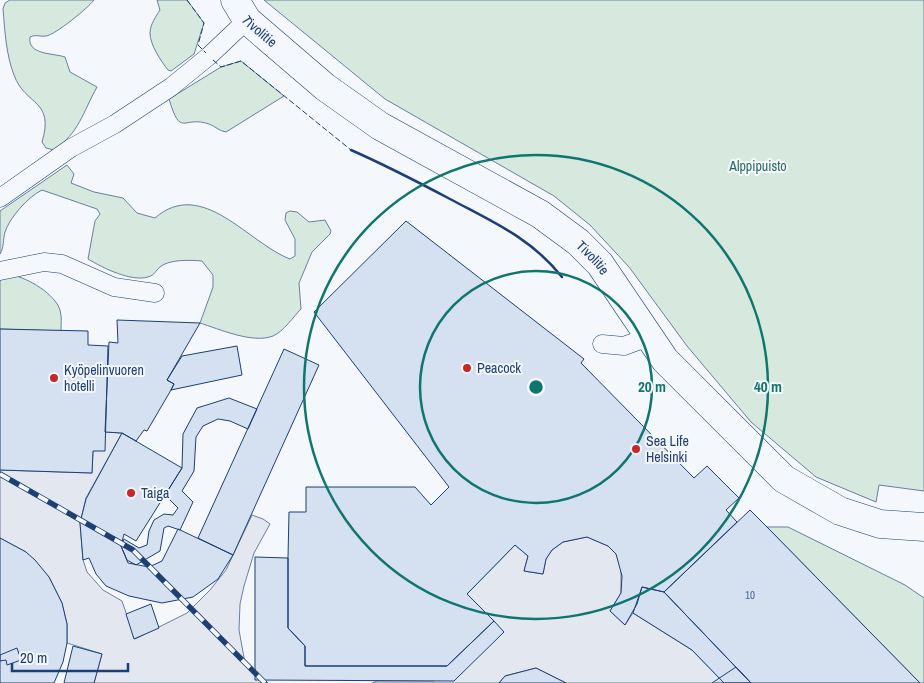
<svg xmlns="http://www.w3.org/2000/svg" width="924" height="683" viewBox="0 0 924 683" font-family="'Archivo Narrow',sans-serif">
<style>
.green{fill:#d7e8df;stroke:#687fa3}
.parking{fill:#e3e8f0;stroke:#687fa3}
.building{fill:#d5e0f0;stroke:#1d3f73}
.lines{fill:none;stroke-linecap:round;stroke-linejoin:round}
.lane-casing{stroke:#1d3f73;stroke-width:19}
.street-casing{stroke:#1d3f73;stroke-width:29}
.lane{stroke:#f4f7fb;stroke-width:18}
.street{stroke:#f4f7fb;stroke-width:28}
.rail-casing{stroke:#1d3f73;stroke-width:5.5}
.rail{stroke:#f4f7fb;stroke-width:4;stroke-dasharray:11;stroke-linecap:butt}
.fence{stroke:#1d3f73;stroke-width:1;stroke-dasharray:6 2.5;stroke-linecap:butt}
.wall{stroke:#1d3f73;stroke-width:2.5}
.ring{fill:none;stroke:#0f766e;stroke-width:2.5}
.poi-dot{fill:#c62828;stroke:#f4f7fb;stroke-width:2}
.labels{text-anchor:middle;stroke-width:4;stroke-linejoin:round;paint-order:stroke}
.number-label{font-size:11px;fill:#4b6792}
.street-label{font-size:14px;fill:#1d3f73;stroke:#f4f7fb}
.park-label{font-size:14px;fill:#2c6c60;stroke:#f4f7fb}
.poi-label{font-size:14px;fill:#1d3f73;stroke:#f4f7fb;text-anchor:start}
.centre{fill:#0f766e;stroke:#f4f7fb;stroke-width:2.5}
.ring-label{font-size:15px;text-anchor:middle;font-weight:bold;fill:#0f766e;stroke:#f4f7fb;stroke-width:4;stroke-linejoin:round;paint-order:stroke}
</style>
<rect width="100%" height="100%" fill="#f4f7fb"/>
<path class="green" d="M 10,0 L 94,0 C 88,8 55,35 46,36 C 40,37 36,34 30,37 C 27,55 53,53 65,57 L 70,72 L 97,87 C 83,112 79,133 54,150 L 46,148 L 42,142 C 55,99 25,106 14,75 C 6,54 5,32 3,9 L 5,3 Z
M 157,0 L 187,0 L 204,23 L 194,54 L 171,71 L 168,70 C 161,61 150,45 150,33 C 150,25 156,16 160,10 Z
M 264,0 L 924,0 L 924,491 L 879,485 L 876,502 L 816,477 L 751,422 L 687,346 L 629,267 L 590,225 L 554,196 L 385,99 Z
M 241,61 L 284,96 L 226,132 C 219,131 215,126 209,124 C 183,115 181,139 169,99 L 221,67 Z
M 67,165 L 74,174 L 71,183 L 94,192 L 123,198 L 137,213 L 155,218 C 202,177 248,243 290,259 L 295,256 L 295,239 L 285,220 L 286,213 L 290,211 L 297,212 L 309,222 L 325,220 L 331,231 L 330,234 L 312,252 L 299,283 L 301,309 C 294,316 283,332 273,336 C 253,344 219,329 200,323 L 213,287 L 213,275 L 202,261 C 191,260 169,259 160,267 C 155,271 155,275 148,277 C 131,282 103,268 88,259 L 95,221 L 100,214 L 97,209 L 42,190 C 28,197 10,217 5,232 C 3,239 4,248 0,254 L 0,211 Z
M 12,275 C 28,278 55,294 60,310 C 62,317 61,324 61,331 L 0,329 L 0,278 Z
M 767,527 L 788,527 L 905,585 L 924,598 L 924,683 L 920,683 Z"/>
<path class="parking" d="M 105,432 L 122,433 L 86,498 L 80,523 L 83,560 L 87,572 L 103,590 L 122,601 L 135,639 L 187,613 L 210,590 L 226,570 L 252,515 L 263,519 L 270,524 L 254,553 L 244,586 L 240,604 L 239,630 L 245,663 L 267,683 L 94,683 L 102,654 L 67,643 L 67,624 L 62,603 L 49,577 L 26,552 L 0,538 L 0,470 L 92,473 L 93,451 Z
M 587,537 L 608,546 L 616,554 L 621,566 L 621,593 L 610,611 L 625,625 L 633,613 L 692,650 L 724,683 L 566,683 L 536,668 L 505,676 L 499,683 L 372,683 L 377,681 L 434,681 L 447,666 L 467,594 L 515,545 L 528,556 L 524,571 L 543,574 L 546,559 L 552,550 L 563,542 Z"/>
<path class="building" d="M 406,221 L 584,359 L 581,363 L 694,478 L 707,466 L 739,498 L 726,510 L 737,522 L 664,592 L 642,587 L 637,604 L 625,625 L 610,611 L 621,593 L 622,576 L 616,554 L 608,546 L 587,537 L 563,542 L 552,550 L 546,559 L 543,574 L 524,571 L 528,556 L 515,545 L 467,594 L 494,621 L 447,666 L 305,666 L 305,646 L 288,628 L 288,558 L 289,512 L 306,512 L 306,487 L 415,487 L 431,505 L 449,487 L 314,312 Z
M 117,320 L 200,323 L 167,380 L 174,384 L 171,390 L 147,431 L 144,430 L 136,441 L 122,433 L 105,432 L 109,342 L 118,343 Z
M 0,329 L 88,331 L 88,345 L 108,346 L 105,451 L 93,451 L 92,473 L 0,470 Z
M 237,346 L 242,375 L 171,390 L 174,384 L 167,380 L 182,356 Z
M 284,349 L 319,365 L 233,555 L 198,538 Z
M 229,398 L 257,409 L 248,429 L 230,421 L 218,419 L 203,426 L 196,437 L 194,471 L 182,491 L 193,502 L 180,530 L 168,526 L 164,528 L 160,551 L 136,565 L 127,560 L 121,546 L 124,539 L 139,548 L 147,545 L 149,531 L 154,520 L 164,514 L 173,515 L 178,508 L 165,495 L 182,468 L 183,434 L 197,408 Z
M 122,433 L 182,468 L 136,541 L 124,534 L 121,546 L 128,563 L 149,567 L 162,561 L 178,529 L 233,555 L 218,579 L 193,597 L 162,603 L 129,596 L 106,586 L 96,574 L 89,558 L 83,560 L 80,523 L 86,499 Z
M 750,510 L 767,527 L 920,683 L 751,683 L 664,592 Z
M 0,538 L 26,552 L 35,560 L 49,577 L 62,603 L 67,624 L 67,643 L 63,662 L 54,683 L 0,683 Z
M 255,557 L 288,558 L 288,628 L 305,646 L 305,666 L 447,666 L 494,621 L 504,632 L 454,681 L 255,680 Z
M 642,587 L 664,592 L 751,683 L 724,683 L 692,650 L 633,613 Z
M 151,604 L 159,628 L 134,639 L 126,614 Z
M 73,646 L 102,654 L 94,683 L 64,683 Z
M 17,648 L 21,660 L 7,665 L 6,660 L 0,661 L 0,655 Z
M 736,667 L 751,683 L 712,683 Z
M 536,668 L 566,683 L 499,683 L 505,676 Z"/>
<g class="lines">
<g class="lane-casing">
<path id="lane" d="M 0,198 L 71,148 L 115,124 L 171,87 L 209,56 L 247,20
M 0,271 L 44,262 L 62,264 L 114,287 L 155,293
M 602,344 L 624,346 L 648,337"/>
</g>
<g class="street-casing">
<g id="street">
<path id="s1" d="M 235,0 L 247,20 L 325,87 L 380,126 L 540,214 L 578,242 L 600,264 L 665,360 L 784,479 L 840,511 L 880,524 L 924,527"/>
</g>
</g>
<use href="#lane" class="lane"/>
<use href="#street" class="street"/>
<g class="rail-casing">
<path id="rail" d="M 0,474 L 133,550 L 265,683"/>
</g>
<use href="#rail" class="rail"/>
<path class="fence" d="M 187,0 L 204,23 L 198,45 L 206,53
M 213,60 L 221,67 L 241,61 L 351,150"/>
<path class="wall" d="M 351,150 C 385,165 418,182 450,199 C 493,222 531,238 562,277"/>
</g>
<g class="ring">
<circle cx="536" cy="387" r="116"/>
<circle cx="536" cy="387" r="232"/>
</g>
<g class="poi-dot">
<circle cx="467" cy="368" r="5"/>
<circle cx="54" cy="378" r="5"/>
<circle cx="636" cy="449" r="5"/>
<circle cx="131" cy="493" r="5"/>
</g>
<g class="labels">
<g class="number-label">
<text x="750" y="599">10</text>
</g>
<g class="street-label">
<text dy="5" stroke="none"><textPath href="#s1" startOffset="40">Tivolitie</textPath></text>
<text dy="5" stroke="none"><textPath href="#s1" startOffset="445">Tivolitie</textPath></text>
</g>
<g class="park-label">
<text x="758" y="171">Alppipuisto</text>
</g>
<g class="poi-label">
<text x="477" y="373">Peacock</text>
<text x="64" y="375">Kyöpelinvuoren<tspan x="64" dy="16">hotelli</tspan></text>
<text x="646" y="446">Sea Life<tspan x="646" dy="16">Helsinki</tspan></text>
<text x="141" y="498">Taiga</text>
</g>
</g>
<circle cx="536" cy="387" r="8" class="centre"/>
<g class="ring-label">
<text x="652" y="392">20 m</text>
<text x="768" y="392">40 m</text>
</g>
<path d="M12 663v8h116v-8" fill="none" stroke="#1d3f73" stroke-width="2.5"/>
<text x="20" y="663" font-size="15" fill="#1d3f73" stroke="#f4f7fb" stroke-width="4" paint-order="stroke">20 m</text>
</svg>
